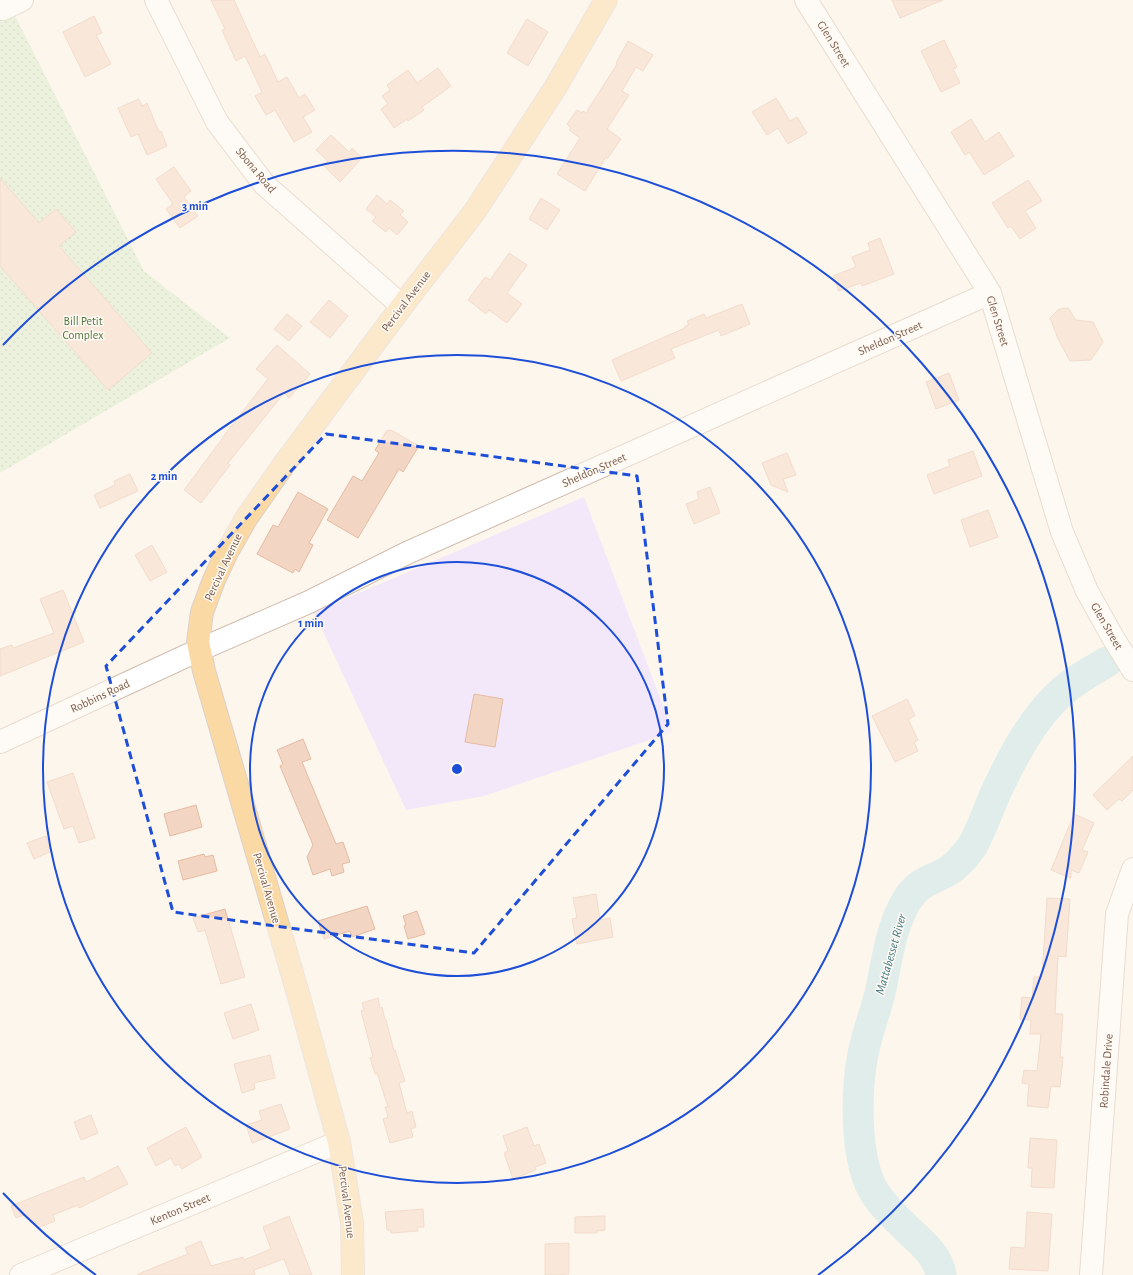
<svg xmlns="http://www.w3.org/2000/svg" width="1133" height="1275" viewBox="0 0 1133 1275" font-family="'Alegreya Sans',sans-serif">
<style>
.education{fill:#f3e8fa}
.park{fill:url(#park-dots)}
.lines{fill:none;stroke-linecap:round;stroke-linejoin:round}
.river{stroke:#bfe3e8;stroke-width:31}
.building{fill:#f3d5c3;stroke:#e6bba3}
.minor-casing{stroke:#d1beb0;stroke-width:24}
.major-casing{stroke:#dad1cd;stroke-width:24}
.minor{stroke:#fff;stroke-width:22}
.major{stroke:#fbd9a5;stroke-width:22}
.marked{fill:none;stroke:#1d4ed8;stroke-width:3;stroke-dasharray:8 5;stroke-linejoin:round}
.ring{fill:none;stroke:#1d4ed8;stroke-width:2}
.labels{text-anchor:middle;stroke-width:3;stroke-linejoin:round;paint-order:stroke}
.street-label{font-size:12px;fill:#7a5c4d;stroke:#fffaf3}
.park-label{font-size:12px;fill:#537a41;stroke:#fffaf3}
.water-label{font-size:13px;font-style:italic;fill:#437c86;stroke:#fffaf3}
.centre{fill:#1d4ed8;stroke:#fffaf3;stroke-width:2}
.ring-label{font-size:12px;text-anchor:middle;font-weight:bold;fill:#1d4ed8;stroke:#fffaf3;stroke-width:3;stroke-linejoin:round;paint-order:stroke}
</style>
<defs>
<pattern id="park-dots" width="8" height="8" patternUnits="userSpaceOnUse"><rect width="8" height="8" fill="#d8ecc9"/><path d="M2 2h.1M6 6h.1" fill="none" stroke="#b4c2a5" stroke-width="1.8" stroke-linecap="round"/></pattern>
</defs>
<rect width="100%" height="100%" fill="#fdf6ec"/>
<path class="education" d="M 584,497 L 673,732 L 484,796 L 406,810 L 314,612 Z"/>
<path class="park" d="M 0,0 L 7,0 L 144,271 L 230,338 L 0,473 Z"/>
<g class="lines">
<path class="river" d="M 941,1275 C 938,1254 919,1241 906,1228 C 893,1215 879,1202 871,1186 C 855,1152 856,1090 863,1054 C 867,1033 875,1013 880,993 C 887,962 890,928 907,900 C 919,881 931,881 948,871 C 959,864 966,855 973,845 C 982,828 988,810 996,792 C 1013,756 1033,717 1063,691 C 1076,679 1092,671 1107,662"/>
</g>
<path class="building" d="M 211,0 L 234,0 L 260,57 L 265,54 L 278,82 L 287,77 L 299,98 L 305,94 L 315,110 L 303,117 L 312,132 L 294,142 L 275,110 L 266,115 L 255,96 L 262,92 L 245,56 L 236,61 L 222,30 L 225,29 Z
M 892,0 L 943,0 L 900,18 Z
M 94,16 L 102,33 L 96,35 L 111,64 L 85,77 L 63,32 Z
M 527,19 L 548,32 L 528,66 L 507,53 Z
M 944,40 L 957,67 L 953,69 L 960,83 L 941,92 L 921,51 Z
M 628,41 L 653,55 L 643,71 L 636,67 L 622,91 L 629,95 L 607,129 L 621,139 L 608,158 L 606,157 L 585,191 L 557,174 L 580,138 L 569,130 L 571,128 L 567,124 L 577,110 L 582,113 L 583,111 L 586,113 L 617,64 L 616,63 Z
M 438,68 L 451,86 L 422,107 L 424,110 L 408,121 L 407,119 L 394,128 L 381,109 L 388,104 L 382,96 L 390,90 L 387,85 L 408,70 L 417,83 Z
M 776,98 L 790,121 L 797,117 L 807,133 L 788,144 L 778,128 L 767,135 L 752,112 Z
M 139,99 L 142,106 L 147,103 L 159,132 L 161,131 L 167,146 L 147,155 L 138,134 L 131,137 L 118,108 Z
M 971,119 L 985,142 L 999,132 L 1014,156 L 984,175 L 969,152 L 965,155 L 951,132 Z
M 331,135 L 349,152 L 352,148 L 362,158 L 340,182 L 323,165 L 328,161 L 316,150 Z
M 174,167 L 191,191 L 184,197 L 198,216 L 180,228 L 166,209 L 173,204 L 156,179 Z
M 0,178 L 39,223 L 56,209 L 76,232 L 59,246 L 152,353 L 108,390 L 0,266 Z
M 1028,180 L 1042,201 L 1025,211 L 1036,228 L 1020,239 L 1011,226 L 1008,228 L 992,203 Z
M 377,195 L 387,204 L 390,200 L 404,211 L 400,215 L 408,222 L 397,235 L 389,228 L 386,232 L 372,221 L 376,217 L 366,209 Z
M 541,198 L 560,210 L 547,230 L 529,219 Z
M 880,238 L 894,274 L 862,286 L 861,283 L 839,291 L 833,276 L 856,267 L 852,257 L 870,250 L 868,243 Z
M 509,253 L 527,265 L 507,293 L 522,304 L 507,323 L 489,310 L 486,314 L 468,300 L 485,277 L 490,280 Z
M 329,300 L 348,316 L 330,338 L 310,322 Z
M 742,304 L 750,324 L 721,336 L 719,330 L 671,349 L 675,358 L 621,381 L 612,360 L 685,328 L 685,326 L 689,325 L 687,321 L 704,314 L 706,318 Z
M 1068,308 L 1076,320 L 1093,322 L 1103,342 L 1091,360 L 1070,361 L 1058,339 L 1050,318 L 1059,309 Z
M 287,314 L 302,326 L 289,341 L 274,329 Z
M 277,345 L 310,374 L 289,398 L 284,393 L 228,463 L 230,465 L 201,503 L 184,490 L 222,439 L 222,438 L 268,379 L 256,369 Z
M 949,373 L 959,400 L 936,409 L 926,382 Z
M 387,430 L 390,431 L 391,430 L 419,446 L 403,472 L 399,469 L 358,538 L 327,520 L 353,476 L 362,481 L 379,453 L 375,450 Z
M 973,451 L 982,476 L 934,494 L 927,475 L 950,466 L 948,460 Z
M 787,453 L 796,475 L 783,479 L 788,492 L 771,485 L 762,463 Z
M 130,474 L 138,491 L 100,508 L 94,495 L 115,485 L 114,481 Z
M 710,487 L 720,513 L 694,524 L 686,504 L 699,499 L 697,492 Z
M 298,492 L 328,509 L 309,543 L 313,545 L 299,572 L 295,569 L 293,573 L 257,554 L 273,525 L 278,527 Z
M 988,510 L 998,537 L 970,547 L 961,520 Z
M 152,545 L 167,572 L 150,581 L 135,555 Z
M 63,590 L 84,642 L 0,676 L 0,649 L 12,645 L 13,648 L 54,633 L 40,599 Z
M 474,694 L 503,699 L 495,747 L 465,742 Z
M 907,699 L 915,716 L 908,719 L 918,740 L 914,742 L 918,751 L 895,762 L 872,716 Z
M 303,739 L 311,759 L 302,762 L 336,844 L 343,842 L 350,862 L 342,864 L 344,872 L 332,876 L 330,869 L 313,875 L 307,857 L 313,845 L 280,766 L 283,764 L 277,750 Z
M 1133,756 L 1133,790 L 1122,801 L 1119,799 L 1107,810 L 1093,795 Z
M 73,773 L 95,838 L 79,843 L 73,826 L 64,829 L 47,782 Z
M 196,805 L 202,827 L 170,836 L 164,814 Z
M 1074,814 L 1094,823 L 1082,850 L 1088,852 L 1079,873 L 1071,870 L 1071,878 L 1051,870 Z
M 46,836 L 52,851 L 34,859 L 27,843 Z
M 204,854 L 205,857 L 213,855 L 217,871 L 183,880 L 178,861 Z
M 596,894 L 600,920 L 610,918 L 613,937 L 577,944 L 572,919 L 577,918 L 573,898 Z
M 1047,898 L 1070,899 L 1066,957 L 1058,956 L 1055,1014 L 1063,1014 L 1060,1057 L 1063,1057 L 1060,1087 L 1051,1086 L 1048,1108 L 1027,1106 L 1029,1084 L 1022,1083 L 1024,1070 L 1037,1071 L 1041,1034 L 1030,1034 L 1031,1020 L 1020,1019 L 1022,997 L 1032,998 L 1034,977 L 1042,977 Z
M 367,906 L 375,929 L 352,937 L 350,931 L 324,939 L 318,921 Z
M 225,909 L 245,977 L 221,984 L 205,930 L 198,932 L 193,918 Z
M 417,911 L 425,934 L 408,939 L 404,926 L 406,925 L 403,916 Z
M 378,998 L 380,1008 L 382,1007 L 385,1020 L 386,1020 L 394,1051 L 395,1050 L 405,1081 L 399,1083 L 407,1113 L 412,1111 L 416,1127 L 411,1129 L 413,1137 L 390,1143 L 383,1119 L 388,1117 L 385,1107 L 388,1107 L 377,1073 L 375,1074 L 370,1058 L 373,1057 L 361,1011 L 364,1010 L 362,1003 Z
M 251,1004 L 259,1030 L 233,1039 L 224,1013 Z
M 270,1055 L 275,1078 L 254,1083 L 255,1089 L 242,1093 L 234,1064 Z
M 281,1104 L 290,1129 L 252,1143 L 246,1125 L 262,1120 L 259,1111 Z
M 91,1115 L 98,1133 L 81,1140 L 74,1122 Z
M 186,1127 L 202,1157 L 182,1169 L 179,1164 L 175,1166 L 171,1158 L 156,1166 L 147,1148 Z
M 527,1127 L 534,1146 L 539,1144 L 546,1163 L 535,1167 L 536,1170 L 513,1179 L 504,1153 L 508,1151 L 503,1136 Z
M 1030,1138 L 1057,1140 L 1054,1188 L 1031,1187 L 1032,1168 L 1028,1168 Z
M 118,1166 L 128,1184 L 79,1208 L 78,1205 L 53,1215 L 55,1221 L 37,1228 L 35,1221 L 31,1223 L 27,1214 L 16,1218 L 11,1206 L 84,1177 L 86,1182 Z
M 423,1209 L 424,1227 L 417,1227 L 418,1231 L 391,1233 L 391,1230 L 387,1230 L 385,1212 Z
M 1027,1212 L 1052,1214 L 1048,1271 L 1009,1269 L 1011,1247 L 1025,1248 Z
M 289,1216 L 312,1275 L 290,1275 L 284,1259 L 254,1270 L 255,1275 L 138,1275 L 138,1274 L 188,1254 L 185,1248 L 201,1241 L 211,1266 L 243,1257 L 244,1260 L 271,1249 L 263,1227 Z
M 605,1216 L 605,1230 L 597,1231 L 597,1233 L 575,1233 L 575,1217 Z
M 569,1243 L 569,1274 L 563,1274 L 563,1275 L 545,1275 L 545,1244 Z"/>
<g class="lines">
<g class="minor-casing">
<path id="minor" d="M 156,0 L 217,122 L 264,184 L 402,306
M 806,0 L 990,293 L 1062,532 L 1087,591 L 1112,636 L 1133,670
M 0,9 L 3,9 L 22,0
M 0,742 L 199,650 L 309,602 L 407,553 L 990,293
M 21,1275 L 339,1142
M 1091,1275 L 1117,914 L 1133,869"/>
</g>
<g class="major-casing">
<path id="major" d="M 353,1275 L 352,1223 L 339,1142 L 299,997 L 204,671 L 198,642 L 202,612 L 214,580 L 227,552 L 247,517 L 285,463 L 402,306 L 475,211 L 555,88 L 606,0"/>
</g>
<use href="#minor" class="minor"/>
<use href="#major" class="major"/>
</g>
<path d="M0 0H1133V1275H0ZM 326,434 L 637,476 L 668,724 L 474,953 L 173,912 L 106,666 Z" fill="#fdf6ec" fill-opacity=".55" fill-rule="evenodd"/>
<path class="marked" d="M 326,434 L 637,476 L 668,724 L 474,953 L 173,912 L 106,666 Z"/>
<g class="ring">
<circle cx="457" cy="769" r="207"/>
<circle cx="457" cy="769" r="414"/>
<path d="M96 1275A621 621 0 0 1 3 1193M3 345A621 621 0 1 1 818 1275"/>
</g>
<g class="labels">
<g class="street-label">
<text transform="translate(834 44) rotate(58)" y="4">Glen Street</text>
<text transform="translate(256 170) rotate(50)" y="4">Sbona Road</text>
<text transform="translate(406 301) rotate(-53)" y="4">Percival Avenue</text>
<text transform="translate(998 321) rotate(73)" y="4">Glen Street</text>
<text transform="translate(890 338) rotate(-24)" y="4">Sheldon Street</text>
<text transform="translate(594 470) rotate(-24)" y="4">Sheldon Street</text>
<text transform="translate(223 567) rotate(-65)" y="4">Percival Avenue</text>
<text transform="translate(1107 626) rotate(60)" y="4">Glen Street</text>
<text transform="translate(100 696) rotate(-25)" y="4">Robbins Road</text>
<text transform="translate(267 888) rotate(74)" y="4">Percival Avenue</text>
<text transform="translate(1106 1071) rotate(-86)" y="4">Robindale Drive</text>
<text transform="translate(347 1202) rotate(83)" y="4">Percival Avenue</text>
<text transform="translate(180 1209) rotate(-23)" y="4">Kenton Street</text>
</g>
<g class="park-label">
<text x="83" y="325">Bill Petit<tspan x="83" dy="14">Complex</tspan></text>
</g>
<g class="water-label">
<text transform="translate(890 954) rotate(-74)" y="5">Mattabesset River</text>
</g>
</g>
<circle cx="457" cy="769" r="6" class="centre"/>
<g class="ring-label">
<text x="195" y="210">3 min</text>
<text x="164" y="480">2 min</text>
<text x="311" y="627">1 min</text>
</g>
</svg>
